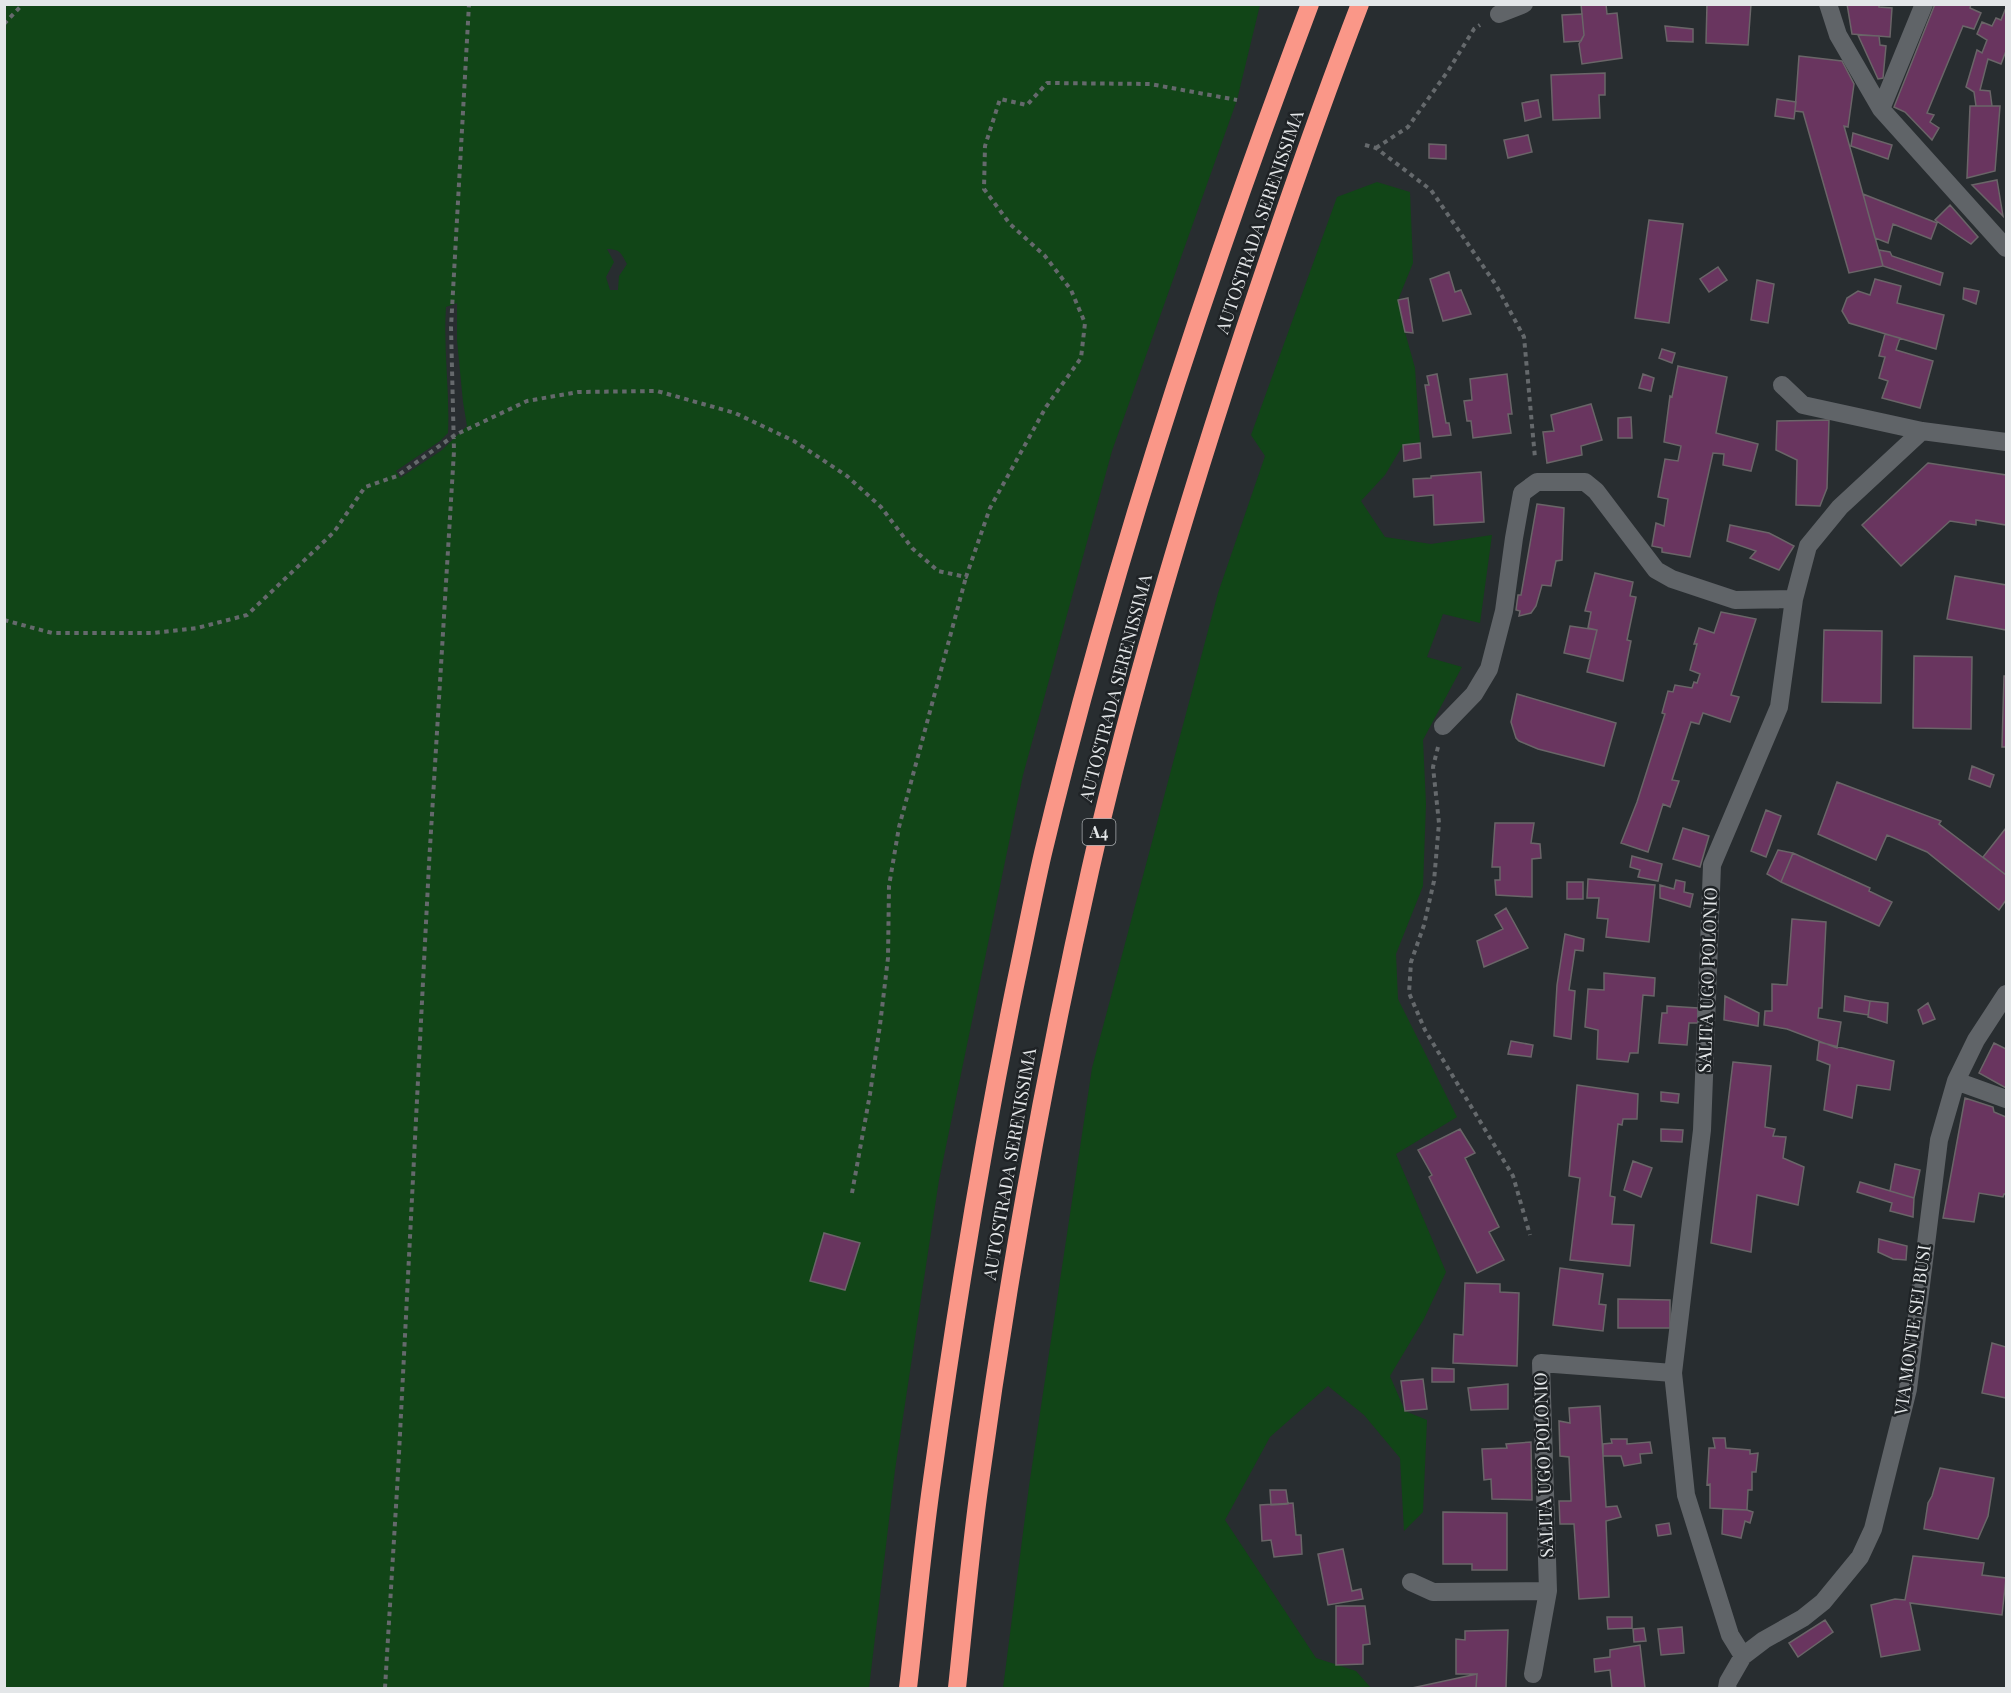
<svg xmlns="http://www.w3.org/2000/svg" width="2011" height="1693" viewBox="0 0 2011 1693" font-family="'Playfair Display',serif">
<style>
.green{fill:#114517;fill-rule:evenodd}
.building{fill:#69355f;stroke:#6a6568;stroke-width:1.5}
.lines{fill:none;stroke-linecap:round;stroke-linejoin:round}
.path{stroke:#65696c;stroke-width:4;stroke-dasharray:4.5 4.5;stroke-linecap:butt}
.minor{stroke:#606468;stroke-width:18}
.highway{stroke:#fa9788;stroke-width:18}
.labels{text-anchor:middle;stroke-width:5;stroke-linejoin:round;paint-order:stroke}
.shield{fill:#1f2326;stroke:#a8acae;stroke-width:1.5}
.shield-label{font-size:16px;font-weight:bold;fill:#e3e6e8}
.street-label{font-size:18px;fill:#e3e6e8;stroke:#1f2326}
</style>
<rect width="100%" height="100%" fill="#282d30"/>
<path class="green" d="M 5,5 L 1260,5 L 1237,100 L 1112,451 L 1023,775 L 939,1180 L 895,1470 L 869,1688 L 5,1688 ZM 607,249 C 620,249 621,253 627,264 L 619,276 L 618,290 L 610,290 L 606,277 L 614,262 ZM 457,303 L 457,340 L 463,402 L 467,426 L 442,450 L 400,478 L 396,471 L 440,441 L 448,433 C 450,391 443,349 446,307 Z
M 1377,182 L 1410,192 L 1413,263 L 1398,300 L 1405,332 L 1415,368 L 1420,443 L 1403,445 L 1385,475 L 1361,501 L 1385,537 L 1431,544 L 1492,535 L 1480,623 L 1443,614 L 1427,657 L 1462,667 L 1423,740 L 1426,804 L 1423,886 L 1396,954 L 1398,999 L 1457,1117 L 1396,1154 L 1446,1272 L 1424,1319 L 1390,1376 L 1405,1411 L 1427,1420 L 1423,1512 L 1404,1531 L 1400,1458 L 1364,1415 L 1328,1386 L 1270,1437 L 1225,1520 L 1316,1658 L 1356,1671 L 1371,1688 L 1003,1688 L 1029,1486 L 1092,1068 L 1218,593 L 1265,456 L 1251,435 L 1337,197 Z"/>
<path class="building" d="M 1581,4 L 1606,4 L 1607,14 L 1617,13 L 1622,58 L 1582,64 L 1579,44 L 1584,35 Z
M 1707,4 L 1751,4 L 1748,45 L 1706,43 Z
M 1847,4 L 1879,4 L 1879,7 L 1892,8 L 1890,37 L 1852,34 Z
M 1935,4 L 1971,4 L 1970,8 L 1981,13 L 1974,29 L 1963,26 L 1927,113 L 1934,115 L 1930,122 L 1939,128 L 1932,140 L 1905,112 L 1894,107 Z
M 2005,10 L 2006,11 L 2006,51 L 2001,64 L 1988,59 L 1980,90 L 1990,91 L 1992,106 L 1976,106 L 1974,92 L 1966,87 L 1977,50 L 1982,53 L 1987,40 L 1977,34 L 1982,22 L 1992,26 L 1996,18 L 2001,20 Z
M 1582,14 L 1584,35 L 1581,41 L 1564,42 L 1562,15 Z
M 1665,26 L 1693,29 L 1693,42 L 1667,41 Z
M 1858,35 L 1879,36 L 1880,45 L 1886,46 L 1883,78 L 1878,79 Z
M 1799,56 L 1842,61 L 1854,84 L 1848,127 L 1844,126 L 1883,266 L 1849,273 L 1803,112 L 1795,111 Z
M 1605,73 L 1605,95 L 1599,95 L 1600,118 L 1553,120 L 1551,75 Z
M 1777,99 L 1796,102 L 1794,119 L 1775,116 Z
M 1538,100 L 1541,117 L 1525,121 L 1522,103 Z
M 1970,106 L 2000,106 L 1995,171 L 1967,178 Z
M 1853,133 L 1892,145 L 1888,159 L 1851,146 Z
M 1528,135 L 1532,152 L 1508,158 L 1504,140 Z
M 1429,144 L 1446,145 L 1446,159 L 1429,158 Z
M 1997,180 L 2003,216 L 1972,185 Z
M 1863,194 L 1937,223 L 1931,239 L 1893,224 L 1888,243 L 1875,238 Z
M 1950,205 L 1978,237 L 1971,244 L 1935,220 Z
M 1649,220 L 1683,224 L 1669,323 L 1635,318 Z
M 1879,250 L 1890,252 L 1892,256 L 1943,273 L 1940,285 L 1883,266 Z
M 1718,267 L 1727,280 L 1709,292 L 1700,279 Z
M 1449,272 L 1455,292 L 1461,290 L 1471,314 L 1443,321 L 1430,279 Z
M 1875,279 L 1901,286 L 1897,303 L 1944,315 L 1936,349 L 1849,323 L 1842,311 L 1847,298 L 1858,291 L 1870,295 Z
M 1757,280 L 1774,284 L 1768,323 L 1751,320 Z
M 1964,288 L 1979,291 L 1976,304 L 1963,299 Z
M 1408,298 L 1413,333 L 1405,332 L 1398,300 Z
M 1885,334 L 1900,338 L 1896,350 L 1933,361 L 1920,408 L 1882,398 L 1888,381 L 1879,378 L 1885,357 L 1879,356 Z
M 1662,349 L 1675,353 L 1672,363 L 1659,358 Z
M 1678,366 L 1727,377 L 1716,433 L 1758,444 L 1751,471 L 1723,465 L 1724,454 L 1713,453 L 1690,557 L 1662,552 L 1662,548 L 1652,546 L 1656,523 L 1664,526 L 1668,499 L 1658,497 L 1665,459 L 1678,461 L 1681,446 L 1664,442 L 1670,396 L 1672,397 Z
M 1437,374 L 1446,423 L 1449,423 L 1451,435 L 1433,437 L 1425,385 L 1429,385 L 1427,376 Z
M 1507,374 L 1512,414 L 1508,414 L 1511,433 L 1473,438 L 1471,421 L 1467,421 L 1464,401 L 1472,400 L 1470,379 Z
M 1643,374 L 1654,378 L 1651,391 L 1639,388 Z
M 1591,404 L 1602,440 L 1581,446 L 1582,455 L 1547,463 L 1543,432 L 1554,431 L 1551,415 Z
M 1631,417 L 1632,438 L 1618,438 L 1618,418 Z
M 1829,420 L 1827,488 L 1820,506 L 1796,505 L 1797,460 L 1776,450 L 1777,421 Z
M 1420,443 L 1421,458 L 1404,461 L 1403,445 Z
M 1928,463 L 2006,475 L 2006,525 L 1976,520 L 1976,525 L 1950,521 L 1901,566 L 1862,525 Z
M 1481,472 L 1484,522 L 1434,525 L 1433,495 L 1414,497 L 1413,479 L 1431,478 L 1431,476 Z
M 1537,504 L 1564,508 L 1562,560 L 1556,561 L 1551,586 L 1542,585 L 1536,606 L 1531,613 L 1519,616 L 1520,611 L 1516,610 L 1518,595 L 1521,595 Z
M 1730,525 L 1769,533 L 1794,546 L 1779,570 L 1750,558 L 1756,551 L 1727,541 Z
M 1595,573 L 1633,582 L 1630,596 L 1636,597 L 1627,640 L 1631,641 L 1623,681 L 1587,672 L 1597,630 L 1588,628 L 1591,612 L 1585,611 Z
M 1955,576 L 2006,585 L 2006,630 L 1947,619 Z
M 1721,612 L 1756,619 L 1731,695 L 1739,697 L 1730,722 L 1703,713 L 1699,724 L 1691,722 L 1672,780 L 1679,781 L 1670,807 L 1663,804 L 1648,852 L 1621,843 L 1637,802 L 1665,714 L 1662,713 L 1668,691 L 1673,692 L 1675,685 L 1692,688 L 1694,682 L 1697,683 L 1700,674 L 1690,670 L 1697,644 L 1694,644 L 1699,628 L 1714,633 Z
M 1570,626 L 1597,630 L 1590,659 L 1564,653 Z
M 1824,630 L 1882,631 L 1881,703 L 1822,702 Z
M 1914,656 L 1972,657 L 1971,729 L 1913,728 Z
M 2004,676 L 2006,676 L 2006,747 L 2002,747 Z
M 1517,694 L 1616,723 L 1604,766 L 1538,749 L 1519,741 L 1516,738 L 1511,722 Z
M 1972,766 L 1994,775 L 1990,787 L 1969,779 Z
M 1837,782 L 1941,821 L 1939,824 L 2006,875 L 2006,900 L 1999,910 L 1927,852 L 1887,835 L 1876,860 L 1818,834 Z
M 1766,810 L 1781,816 L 1766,857 L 1751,851 Z
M 1495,823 L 1534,823 L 1531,843 L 1540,844 L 1541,858 L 1532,859 L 1532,897 L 1496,895 L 1495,880 L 1500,880 L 1500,867 L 1492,867 Z
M 1683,828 L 1709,836 L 1700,867 L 1673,859 Z
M 2006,828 L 2006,875 L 1983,857 Z
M 1778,850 L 1793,853 L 1781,882 L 1767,874 Z
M 1793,853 L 1870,888 L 1869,891 L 1892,902 L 1879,926 L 1781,882 Z
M 1632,856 L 1662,864 L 1658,881 L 1638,877 L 1640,870 L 1630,867 Z
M 1588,879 L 1655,885 L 1649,942 L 1606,937 L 1608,919 L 1597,918 L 1599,898 L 1587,898 Z
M 1676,880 L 1685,882 L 1684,892 L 1693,894 L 1690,907 L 1660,898 L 1660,885 L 1674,889 Z
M 1567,882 L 1583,882 L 1583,899 L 1567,899 Z
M 1506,908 L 1528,948 L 1484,967 L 1477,941 L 1503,929 L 1495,915 Z
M 1792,919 L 1826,922 L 1822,1008 L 1819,1008 L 1818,1018 L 1841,1022 L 1837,1048 L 1787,1029 L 1764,1025 L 1765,1011 L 1772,1011 L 1772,984 L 1787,985 Z
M 1565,934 L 1584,939 L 1583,951 L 1575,950 L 1569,990 L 1575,991 L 1571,1039 L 1554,1036 L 1557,985 Z
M 1604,973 L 1655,978 L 1654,996 L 1643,995 L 1638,1053 L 1630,1053 L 1628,1062 L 1597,1059 L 1598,1030 L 1585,1027 L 1588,989 L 1604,990 Z
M 1725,996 L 1759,1013 L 1758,1026 L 1724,1020 Z
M 1845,996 L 1870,1001 L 1868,1015 L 1844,1011 Z
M 1870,1001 L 1888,1003 L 1887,1023 L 1868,1017 Z
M 1928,1003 L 1935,1019 L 1923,1024 L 1918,1010 Z
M 1667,1006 L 1698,1008 L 1698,1023 L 1689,1023 L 1687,1045 L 1659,1043 L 1662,1013 L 1667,1013 Z
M 1511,1041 L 1533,1045 L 1531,1057 L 1508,1054 Z
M 1819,1042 L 1894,1061 L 1890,1090 L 1857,1085 L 1852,1118 L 1824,1110 L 1830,1065 L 1817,1060 Z
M 1994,1043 L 2006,1049 L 2006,1088 L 1979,1073 Z
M 1733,1062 L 1771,1066 L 1765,1127 L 1775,1129 L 1773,1136 L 1786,1137 L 1783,1158 L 1804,1167 L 1798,1205 L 1757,1195 L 1751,1252 L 1711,1243 Z
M 1577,1085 L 1638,1094 L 1637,1119 L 1623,1119 L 1622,1125 L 1618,1124 L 1610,1196 L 1615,1197 L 1612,1224 L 1634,1225 L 1630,1266 L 1570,1260 L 1580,1178 L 1569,1176 Z
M 1661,1092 L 1679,1094 L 1678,1103 L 1661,1101 Z
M 1965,1098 L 1993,1107 L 1994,1112 L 2006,1117 L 2006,1194 L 2004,1194 L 2003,1197 L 1979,1193 L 1974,1222 L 1943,1218 Z
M 1460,1129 L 1475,1153 L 1465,1158 L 1499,1227 L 1489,1232 L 1504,1260 L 1477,1273 L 1429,1177 L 1432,1175 L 1418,1150 Z
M 1661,1129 L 1683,1130 L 1682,1142 L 1661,1141 Z
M 1633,1161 L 1652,1168 L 1641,1197 L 1624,1190 Z
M 1895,1164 L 1920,1170 L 1914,1198 L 1890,1191 Z
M 1860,1182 L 1914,1198 L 1913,1217 L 1890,1211 L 1892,1203 L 1857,1192 Z
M 824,1233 L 860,1243 L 845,1290 L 810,1281 Z
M 1879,1239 L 1907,1246 L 1906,1260 L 1893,1259 L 1878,1252 Z
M 1560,1268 L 1603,1274 L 1599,1304 L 1606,1305 L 1603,1331 L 1553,1325 Z
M 1465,1283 L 1500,1284 L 1500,1292 L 1519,1293 L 1517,1366 L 1453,1363 L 1454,1334 L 1463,1335 Z
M 1618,1299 L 1670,1300 L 1670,1328 L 1618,1328 Z
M 1992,1343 L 2006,1347 L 2006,1398 L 1982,1393 Z
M 1432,1368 L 1454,1369 L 1454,1382 L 1432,1382 Z
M 1423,1379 L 1427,1409 L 1405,1411 L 1401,1381 Z
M 1508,1384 L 1508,1409 L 1471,1410 L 1468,1388 Z
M 1600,1406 L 1606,1507 L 1617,1506 L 1621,1517 L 1606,1521 L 1609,1597 L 1579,1599 L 1574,1524 L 1560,1524 L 1559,1501 L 1571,1501 L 1569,1457 L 1560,1456 L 1559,1421 L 1570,1423 L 1569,1408 Z
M 1713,1438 L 1725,1438 L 1726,1448 L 1750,1450 L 1750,1454 L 1758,1453 L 1756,1472 L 1752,1472 L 1752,1490 L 1748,1490 L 1747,1510 L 1710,1508 L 1710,1484 L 1707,1485 L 1709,1448 L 1715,1448 Z
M 1611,1439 L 1627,1439 L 1627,1444 L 1650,1442 L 1652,1453 L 1640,1454 L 1641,1463 L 1624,1466 L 1621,1456 L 1603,1456 L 1603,1444 L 1612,1443 Z
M 1531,1442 L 1532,1500 L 1492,1499 L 1491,1479 L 1484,1480 L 1482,1449 L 1507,1448 L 1506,1444 Z
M 1940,1468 L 1994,1478 L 1988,1516 L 1978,1539 L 1924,1529 L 1928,1503 L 1932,1496 Z
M 1270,1490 L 1286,1490 L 1288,1504 L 1271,1505 Z
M 1293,1503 L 1296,1535 L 1301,1535 L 1302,1554 L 1274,1557 L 1271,1540 L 1262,1541 L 1260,1505 Z
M 1723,1509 L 1747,1510 L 1753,1512 L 1750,1523 L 1745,1521 L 1741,1538 L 1722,1534 Z
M 1443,1512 L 1507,1513 L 1507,1570 L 1472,1570 L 1472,1564 L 1443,1564 Z
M 1669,1523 L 1671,1534 L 1658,1536 L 1656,1525 Z
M 1343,1549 L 1352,1591 L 1361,1589 L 1363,1599 L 1328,1605 L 1318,1554 Z
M 1913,1556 L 1984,1563 L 1982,1575 L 2006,1578 L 2002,1615 L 1910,1603 L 1920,1650 L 1881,1657 L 1871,1605 L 1895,1599 L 1905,1600 Z
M 1336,1606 L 1365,1606 L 1370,1644 L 1363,1645 L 1363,1664 L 1336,1665 Z
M 1607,1617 L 1632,1617 L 1632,1628 L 1608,1629 Z
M 1825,1620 L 1833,1632 L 1798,1657 L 1789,1643 Z
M 1682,1627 L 1684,1653 L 1661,1655 L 1658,1629 Z
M 1644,1628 L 1646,1641 L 1634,1642 L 1633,1629 Z
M 1508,1630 L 1506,1688 L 1476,1688 L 1477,1674 L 1456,1674 L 1456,1639 L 1465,1640 L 1465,1631 Z
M 1640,1645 L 1645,1688 L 1612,1688 L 1610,1670 L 1595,1672 L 1594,1659 L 1610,1657 L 1610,1650 Z
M 1477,1674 L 1476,1688 L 1412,1688 Z"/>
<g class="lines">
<path class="path" d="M 4,24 L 23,4
M 1365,145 L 1376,148 L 1431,190 L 1496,285 L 1524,337 L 1535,458
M 1376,148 L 1408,127 L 1448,71 L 1474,29 L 1480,25
M 4,620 L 52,633 L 153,633 L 197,628 L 247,615 L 334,532 L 365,487 L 397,476 L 455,435 L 527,401 L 578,392 L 657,391 L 735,413 L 794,441 L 847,476 L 881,507 L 912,548 L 938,571 L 966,577 L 990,508 L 1046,407 L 1081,358 L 1085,323 L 1071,290 L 1045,256 L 1010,224 L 984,189 L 985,146 L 1000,99 L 1027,105 L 1047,83 L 1150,84 L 1237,100
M 1438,747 L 1433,767 L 1439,823 L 1434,881 L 1424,925 L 1411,962 L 1409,993 L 1425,1030 L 1513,1176 L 1530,1235
M 852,1193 L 870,1094 L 880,1025 L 888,958 L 889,886 L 899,827 L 966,577
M 385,1688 L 398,1473 L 429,864 L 454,451 L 451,327 L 469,4"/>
<path class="minor" d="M 1828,4 L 1838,35 L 1881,109 L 2006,248
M 1499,14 L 1524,4
M 1881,109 L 1924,4
M 1782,385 L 1803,405 L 1922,431 L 2006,442
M 1443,726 L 1474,694 L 1489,669 L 1504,611 L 1514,538 L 1522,493 L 1537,482 L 1585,482 L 1596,491 L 1656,570 L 1672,579 L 1735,600 L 1794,599
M 1956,1081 L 2006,1099
M 1673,1373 L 1702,1130 L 1712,865 L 1779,707 L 1794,599 L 1808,546 L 1840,507 L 1922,431
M 1411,1582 L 1433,1592 L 1548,1591
M 1533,1674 L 1548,1591 L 1541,1363 L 1673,1373 L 1686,1495 L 1730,1635 L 1743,1656
M 1727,1688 L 1728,1682 L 1743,1656 L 1764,1640 L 1803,1618 L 1823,1602 L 1860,1557 L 1873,1529 L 1908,1389 L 1939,1140 L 1956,1081 L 1976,1040 L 2006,994"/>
<path class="highway" d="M 908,1688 C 916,1619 922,1550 932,1480 C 955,1313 982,1147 1016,981 C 1025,939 1033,896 1043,853 C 1112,565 1205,282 1310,4
M 957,1688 C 964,1622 970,1555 979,1489 C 1007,1282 1044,1075 1090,871 C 1131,689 1185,510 1243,334 C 1280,223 1318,113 1360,4"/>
</g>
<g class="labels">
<rect class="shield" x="1082.5" y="819" width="33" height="26" rx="4.5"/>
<g class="shield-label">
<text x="1099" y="838">A4</text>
</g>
<g class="street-label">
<text transform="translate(1260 222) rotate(-71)" y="6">AUTOSTRADA SERENISSIMA</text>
<text transform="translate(1116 688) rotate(-75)" y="6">AUTOSTRADA SERENISSIMA</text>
<text transform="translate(1708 980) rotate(-88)" y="6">SALITA UGO POLONIO</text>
<text transform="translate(1010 1164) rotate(-80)" y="6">AUTOSTRADA SERENISSIMA</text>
<text transform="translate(1913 1330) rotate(-82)" y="6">VIA MONTE SEI BUSI</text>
<text transform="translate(1544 1465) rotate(-92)" y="6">SALITA UGO POLONIO</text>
</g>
</g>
<rect width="2011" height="1693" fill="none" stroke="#e3e6e8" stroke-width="12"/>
</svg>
